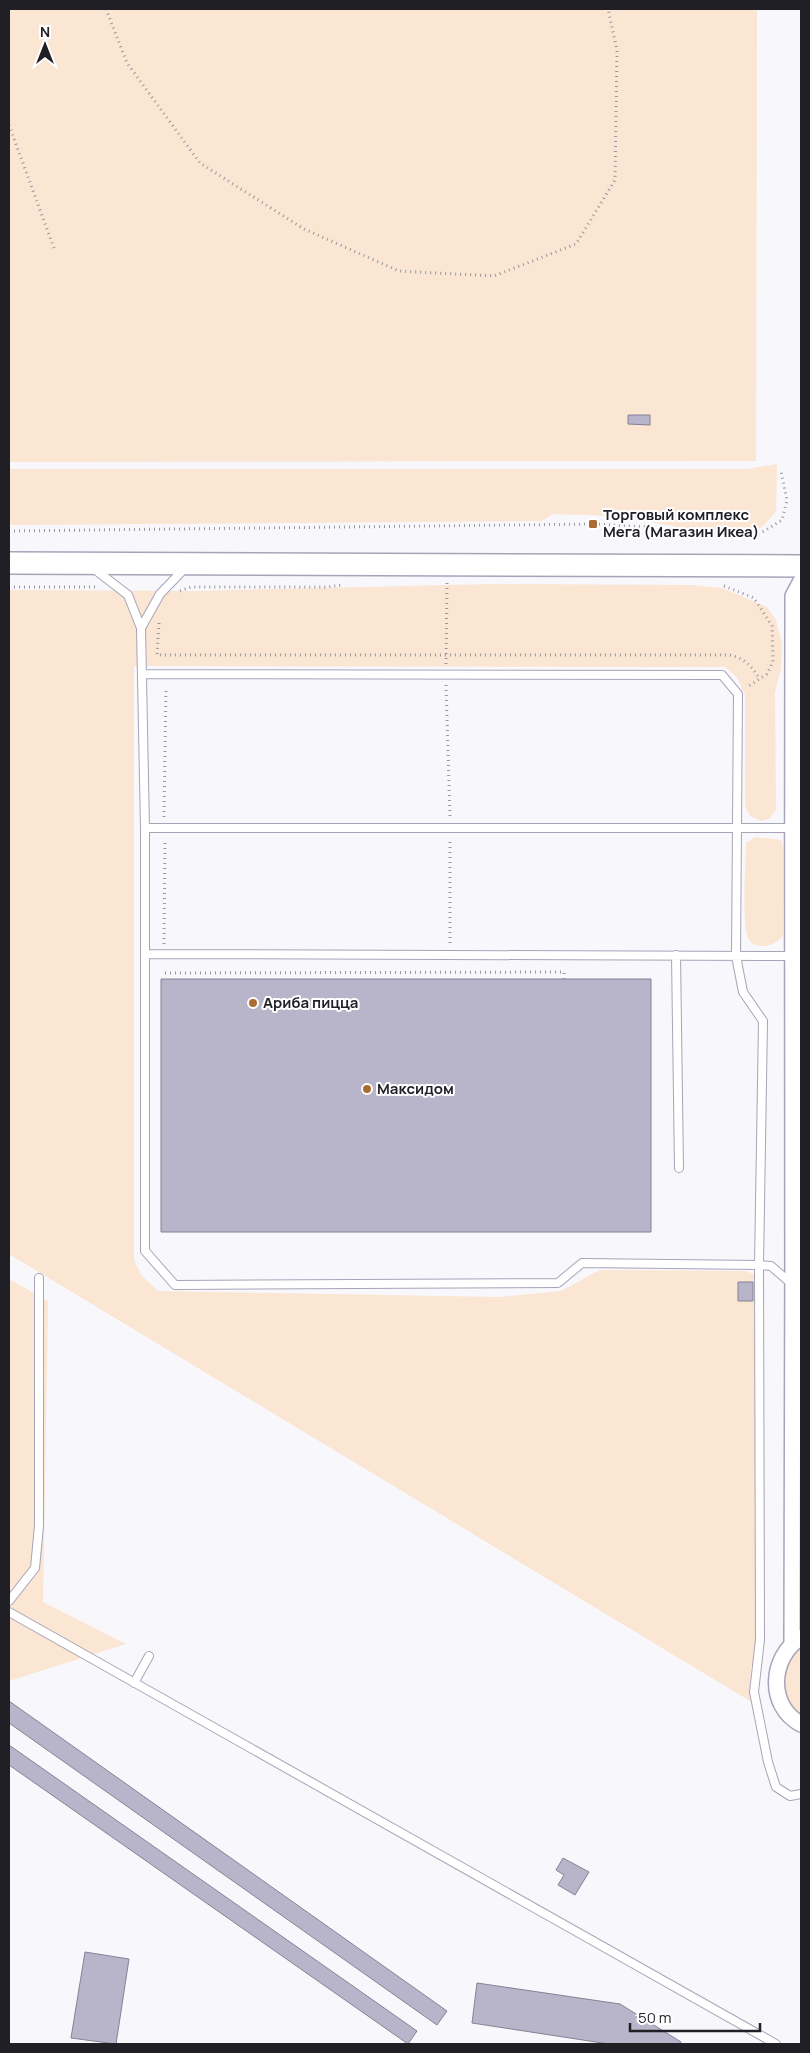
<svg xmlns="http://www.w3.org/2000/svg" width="810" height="2053" viewBox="0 0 810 2053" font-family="Manrope,sans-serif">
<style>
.green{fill:#fbe5d3}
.building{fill:#b8b5ca;stroke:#848295}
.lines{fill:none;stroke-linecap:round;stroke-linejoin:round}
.service-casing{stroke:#a7a4b8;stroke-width:10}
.minor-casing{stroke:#a7a4b8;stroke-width:18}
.secondary-casing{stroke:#a7a4b8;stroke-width:24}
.path{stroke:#98979c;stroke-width:3;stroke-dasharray:1 4;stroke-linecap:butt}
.service{stroke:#fff;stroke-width:8}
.minor{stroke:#fff;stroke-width:15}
.secondary{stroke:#fff;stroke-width:21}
.poi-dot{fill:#aa6c31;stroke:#fff;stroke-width:2}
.labels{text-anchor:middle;stroke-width:4;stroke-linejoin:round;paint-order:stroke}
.poi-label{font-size:15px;font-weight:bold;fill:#201f26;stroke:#fff;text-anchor:start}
</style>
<rect width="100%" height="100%" fill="#f8f7fb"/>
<path class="green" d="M 9,9 L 757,9 L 756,461 L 9,462 Z
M 777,464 L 776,512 L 761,528 C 724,533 688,530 651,522 L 647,517 L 553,514 L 542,521 L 9,525 L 9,469 L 747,469 Z
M 494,584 L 692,585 L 722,588 L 767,607 L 776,620 L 782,644 L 781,669 L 775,692 L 776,810 L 770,818 L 762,821 L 750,816 L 745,806 L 745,695 L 737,677 L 725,667 L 134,666 L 134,1260 L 141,1275 L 158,1291 L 499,1297 L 561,1291 L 600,1270 L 745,1271 L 757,1275 L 756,1654 L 751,1667 L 750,1701 L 9,1254 L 9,590 L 194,591 Z
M 755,837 L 781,840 L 783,846 L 783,936 C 777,942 771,946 763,946 C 758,946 752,944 749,940 C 741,928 746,861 746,843 Z
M 9,1279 L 48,1301 L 43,1602 L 126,1644 L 9,1681 Z
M 801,1646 L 801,1715 C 776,1696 780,1666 801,1646 Z"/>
<path class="building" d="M 628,415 L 650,415 L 650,425 L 628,424 Z
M 161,979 L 651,979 L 651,1232 L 161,1232 Z
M 738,1282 L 753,1282 L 753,1301 L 738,1301 Z
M 9,1701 L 447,2011 L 437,2025 L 9,1723 Z
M 9,1745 L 417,2031 L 408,2044 L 9,1765 Z
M 563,1858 L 589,1872 L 575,1895 L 558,1885 L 564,1875 L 556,1870 Z
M 85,1952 L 129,1959 L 116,2044 L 71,2038 Z
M 477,1983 L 620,2004 L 681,2042 L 680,2044 L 609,2044 L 472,2023 Z"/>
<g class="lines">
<g class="service-casing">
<path id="service" d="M 93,568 L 128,595 L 141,628 L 145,828 L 145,1251 L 175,1285 L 558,1283 L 582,1263 L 759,1265 L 771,1266 L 793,1285
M 141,628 L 160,594 L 186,567
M 143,674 L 722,675 L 738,694 L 736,956 L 743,992 L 763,1021 L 759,1265 L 760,1640 L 754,1692 L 768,1762 L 776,1787 L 790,1796 L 801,1794
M 145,828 L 792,828
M 145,954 L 792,956
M 676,955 L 679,1168
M 9,1601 L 35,1568 L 39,1526 L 39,1278
M 9,1612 L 776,2044
M 134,1683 L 149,1656"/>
</g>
<g class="minor-casing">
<path id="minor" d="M 800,1638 C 770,1658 767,1706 801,1724
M 792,1644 C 794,1304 792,964 793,624 L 793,596 L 801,581"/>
</g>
<g class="secondary-casing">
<path id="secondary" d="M 9,563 L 801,566"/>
</g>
<path class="path" d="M 106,9 L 127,63 L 200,163 L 304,229 L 399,271 L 494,276 L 576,244 L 615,180 L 617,50 L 608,9
M 9,125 L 55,251
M 9,531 L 593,524 L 650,527 L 692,535 L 735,534 L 761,533 L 782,520 L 787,500 L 781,471
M 724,586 L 754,598 L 772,626 L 773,662 L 767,674 L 747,687
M 9,587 L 98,587
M 180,591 L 191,587 L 326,587 L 343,585
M 159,623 L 157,655 L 729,655 C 745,658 751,666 760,679
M 446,664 L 447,582
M 446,685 L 450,816
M 164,817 L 166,687
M 450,943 L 450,840
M 164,944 L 165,840
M 165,973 L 564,972 L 564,979"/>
<use href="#service" class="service"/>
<use href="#minor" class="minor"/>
<use href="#secondary" class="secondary"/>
</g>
<g class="poi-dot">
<rect x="588" y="519" width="10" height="10" rx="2.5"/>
<circle cx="253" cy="1003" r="5"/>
<circle cx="367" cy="1089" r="5"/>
</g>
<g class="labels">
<g class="poi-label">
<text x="603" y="520">Торговый комплекс<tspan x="603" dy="17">Мега (Магазин Икеа)</tspan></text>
<text x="263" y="1008">Ариба пицца</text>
<text x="377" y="1094">Максидом</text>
</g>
</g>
<rect width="810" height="2053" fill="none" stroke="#201f26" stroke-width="20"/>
<g transform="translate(45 45)" stroke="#ffffff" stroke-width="4" paint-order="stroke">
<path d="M0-4L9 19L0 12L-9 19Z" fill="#201f26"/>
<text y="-8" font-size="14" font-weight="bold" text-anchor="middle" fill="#201f26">N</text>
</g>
<path d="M630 2023v8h130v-8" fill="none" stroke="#201f26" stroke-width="2.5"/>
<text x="638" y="2023" font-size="15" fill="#201f26" stroke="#ffffff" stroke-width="4" paint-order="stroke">50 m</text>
</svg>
